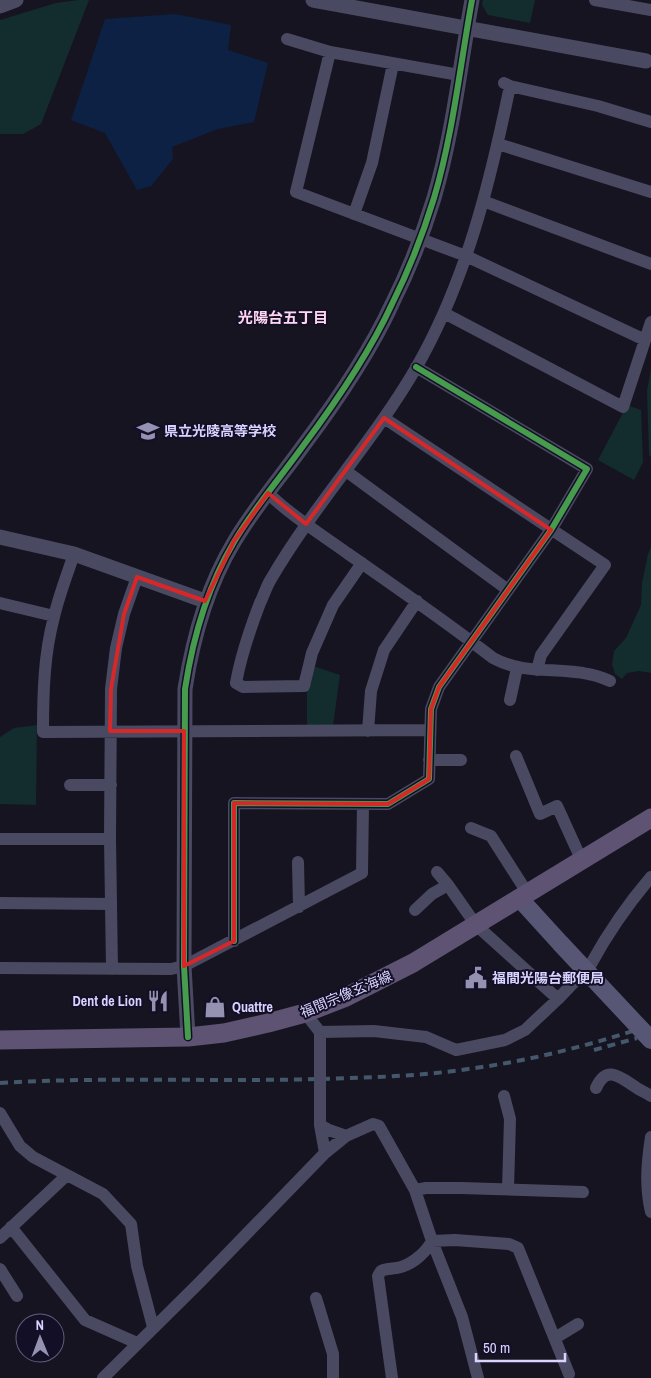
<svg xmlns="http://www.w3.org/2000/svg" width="651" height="1378" viewBox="0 0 651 1378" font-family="'Archivo Narrow','Noto Sans JP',sans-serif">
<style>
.green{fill:#132c2d}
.water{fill:#0d2144}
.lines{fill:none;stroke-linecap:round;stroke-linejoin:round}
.minor{stroke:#4a4962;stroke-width:12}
.tertiary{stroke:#4a4962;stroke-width:15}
.secondary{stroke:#575674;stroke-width:18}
.primary{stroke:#5e5373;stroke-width:19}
.rail{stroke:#43596b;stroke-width:4;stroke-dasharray:8 6;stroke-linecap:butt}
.minor-bridge{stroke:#4a4962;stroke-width:12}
.secondary-bridge{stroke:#575674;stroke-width:18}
.cycleway-casing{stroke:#130f26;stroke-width:9}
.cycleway{stroke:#469c4c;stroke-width:6}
.marked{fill:none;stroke:#d62828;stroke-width:4;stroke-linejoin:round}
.labels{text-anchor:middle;stroke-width:4;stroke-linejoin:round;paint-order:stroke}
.poi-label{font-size:14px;font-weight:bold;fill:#d9d4ff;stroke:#130f26;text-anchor:start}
.street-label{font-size:14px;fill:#d9d4ff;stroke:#130f26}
.neighbourhood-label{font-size:15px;font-weight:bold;fill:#ffd6f0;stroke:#130f26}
</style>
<rect width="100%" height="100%" fill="#161421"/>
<path class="green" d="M 78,0 L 89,0 L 41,124 L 23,134 L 0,134 L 0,20 L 56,3 Z
M 483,0 L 535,0 L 530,23 L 488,15 L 482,5 Z
M 651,370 L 651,457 L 649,455 L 647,390 Z
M 627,405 L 641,410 L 643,462 L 634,480 L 598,460 Z
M 651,547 L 651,673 L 639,671 L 627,673 L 622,679 L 615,674 L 612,664 L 614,651 L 626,638 L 641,605 L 642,583 L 648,554 Z
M 313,666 L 340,675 L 333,726 L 307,727 L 307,691 Z
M 37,725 L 36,805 L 0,804 L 0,737 L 14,728 Z"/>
<path class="water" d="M 175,14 L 231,25 L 228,50 L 268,63 L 254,122 L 218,129 L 172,147 L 173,159 L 151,186 L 137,190 L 105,133 L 71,120 L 105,19 Z"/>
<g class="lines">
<path class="minor" d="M 595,0 L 651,10
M 287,39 L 330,52 L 459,75
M 330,52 L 296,192 L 466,256 L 645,340
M 504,83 L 510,86 L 598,106 L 651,122
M 498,144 L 651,192
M 483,201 L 651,264
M 354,214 L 372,163 L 393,64
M 444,313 L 623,407 L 651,322
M 384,418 L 605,565 L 541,655 L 537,670
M 346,471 L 508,590
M 268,493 C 291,516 321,534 347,553 C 396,587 445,621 493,658 C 524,675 555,667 588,674 C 596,675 603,678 610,681
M 74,554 C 67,575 59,595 54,617 C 44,654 43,693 43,732 L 429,730
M 362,563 L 333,605 L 312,653 L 304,686 L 243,687 L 236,683 C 241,655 250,629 260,603 C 264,595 266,587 271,579 C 314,505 373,442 416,368 C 466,281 490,183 510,86
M 0,603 L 54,616
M 510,700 L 517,668
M 368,731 L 371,691 L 384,650 L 417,601
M 516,756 L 540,814 L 557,806 L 582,861
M 429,760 L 461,760
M 70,785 L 111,785
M 471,828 L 491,836 L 528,894
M 0,839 L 110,839
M 298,862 L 299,907
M 437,872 L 448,885 L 476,925 L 558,999
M 0,903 L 111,904
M 415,910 L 432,894 L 448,885
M 234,941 L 234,803 L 388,804 L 429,779 L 431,709 L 439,687 L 551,530 L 587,469 L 416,367
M 591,964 C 608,933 628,904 651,877
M 0,968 L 171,969 L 184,966 L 362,873 L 363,804
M 112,969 L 110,839 L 111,689 L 116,648 L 124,614 L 137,577
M 305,1013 L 320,1032 L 320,1061
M 320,1032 L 374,1031 L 426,1037 L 456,1050 L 505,1040 L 525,1030 L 558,999 L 576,980
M 596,1088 C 606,1065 619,1076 634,1086 C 639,1090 645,1092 651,1096
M 504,1096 L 510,1119 L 508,1189
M 320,1106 L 320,1125 L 325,1153
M 0,1113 L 20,1146 L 33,1157 L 103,1194 L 131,1224 L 137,1266 L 153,1327
M 320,1125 L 329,1130 L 346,1136
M 651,1137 C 647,1163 645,1186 651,1212
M 415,1190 L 426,1188 L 461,1188 L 583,1192
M 11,1227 L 85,1320 L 137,1343
M 0,1238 L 66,1176
M 0,1269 L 17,1296
M 316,1298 L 333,1354 L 333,1378
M 555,1338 L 578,1324
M 103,1378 L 199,1283 L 325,1153 L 346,1136 L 373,1124 L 379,1126 L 415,1190 L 432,1241 L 462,1317 L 478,1378
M 392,1378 L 378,1276 L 381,1271 C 387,1268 394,1269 401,1267 C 414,1263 426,1252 432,1241 L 455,1240 L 509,1244 L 518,1248 L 569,1374"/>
<path class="tertiary" d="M 313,0 L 646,61
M 0,6 L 16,0
M 0,537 L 74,554 L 205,601
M 188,1037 L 184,966 L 185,689 C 193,637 207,587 234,542 C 254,508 280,478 303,446 C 336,402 369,354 392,304 C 409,270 423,234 434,198 C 453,134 460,66 472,0"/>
<path class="secondary" d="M 520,899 L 561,944"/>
<path class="primary" d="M 0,1040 L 188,1037 L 224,1033 L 268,1023 L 305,1013 L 344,998 L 413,963 L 651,818"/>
<path class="rail" d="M 594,1050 L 637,1038
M 0,1083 C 116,1076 232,1083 347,1078 C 387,1077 428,1075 468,1069 C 530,1061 591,1045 651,1025"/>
<path class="minor-bridge" d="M 320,1061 L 320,1106"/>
<path class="secondary-bridge" d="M 561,944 L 651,1040"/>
<g class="cycleway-casing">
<path id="cycleway" d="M 234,941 L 234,803 L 388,804 L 429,779 L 431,709 L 439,687 L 551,530 L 587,469 L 416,367
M 188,1037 L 184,966 L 185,689 C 193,637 207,587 234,542 C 254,508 280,478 303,446 C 336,402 369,354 392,304 C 409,270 423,234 434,198 C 453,134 460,66 472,0"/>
</g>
<use href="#cycleway" class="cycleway"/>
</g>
<path class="marked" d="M 384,418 L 551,530 L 439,687 L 431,709 L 429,779 L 388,804 L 234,803 L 234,941 L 184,966 L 184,731 L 110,731 L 111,689 L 124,614 L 137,577 L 205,601 L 234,541 L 268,493 L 306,524 Z"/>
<defs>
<g id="school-bare" transform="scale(1.725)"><path d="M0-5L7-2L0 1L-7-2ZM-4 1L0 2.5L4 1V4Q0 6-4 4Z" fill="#9591b1" stroke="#130f26" stroke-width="2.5" paint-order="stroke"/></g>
<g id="civic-bare" transform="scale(1.725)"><path d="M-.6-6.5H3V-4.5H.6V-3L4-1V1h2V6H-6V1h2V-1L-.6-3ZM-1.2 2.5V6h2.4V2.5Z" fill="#9591b1" stroke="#130f26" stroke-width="2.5" paint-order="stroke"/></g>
<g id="restaurant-bare" transform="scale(1.725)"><path d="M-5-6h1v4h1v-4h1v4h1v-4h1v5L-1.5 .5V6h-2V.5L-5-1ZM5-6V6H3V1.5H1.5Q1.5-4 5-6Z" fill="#9591b1" stroke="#130f26" stroke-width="2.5" paint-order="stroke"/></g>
<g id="shop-bare" transform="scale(1.725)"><path d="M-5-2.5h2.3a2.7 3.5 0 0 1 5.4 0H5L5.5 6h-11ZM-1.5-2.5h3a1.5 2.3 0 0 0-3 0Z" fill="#9591b1" stroke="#130f26" stroke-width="2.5" paint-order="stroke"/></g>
</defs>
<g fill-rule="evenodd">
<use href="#school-bare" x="148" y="431"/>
<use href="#civic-bare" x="476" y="978"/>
<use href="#restaurant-bare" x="158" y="1001"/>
<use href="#shop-bare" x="215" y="1007"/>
</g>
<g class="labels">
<g class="poi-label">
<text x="164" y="436">県立光陵高等学校</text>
<text x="492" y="983">福間光陽台郵便局</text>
<text x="142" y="1006" text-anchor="end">Dent de Lion</text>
<text x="232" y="1012">Quattre</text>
</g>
<g class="street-label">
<text transform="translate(346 994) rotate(-23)" y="5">福間宗像玄海線</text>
</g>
<g class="neighbourhood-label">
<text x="283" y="323">光陽台五丁目</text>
</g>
</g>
<g transform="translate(40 1338) rotate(359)"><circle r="24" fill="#130f26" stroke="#625e7d"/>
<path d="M0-4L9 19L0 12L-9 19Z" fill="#9591b1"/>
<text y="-8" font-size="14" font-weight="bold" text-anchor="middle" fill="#d9d4ff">N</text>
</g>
<path d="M476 1353v8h89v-8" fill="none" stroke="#d9d4ff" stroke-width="2.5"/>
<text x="483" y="1353" font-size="15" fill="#d9d4ff" stroke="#130f26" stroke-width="4" paint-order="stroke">50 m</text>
</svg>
